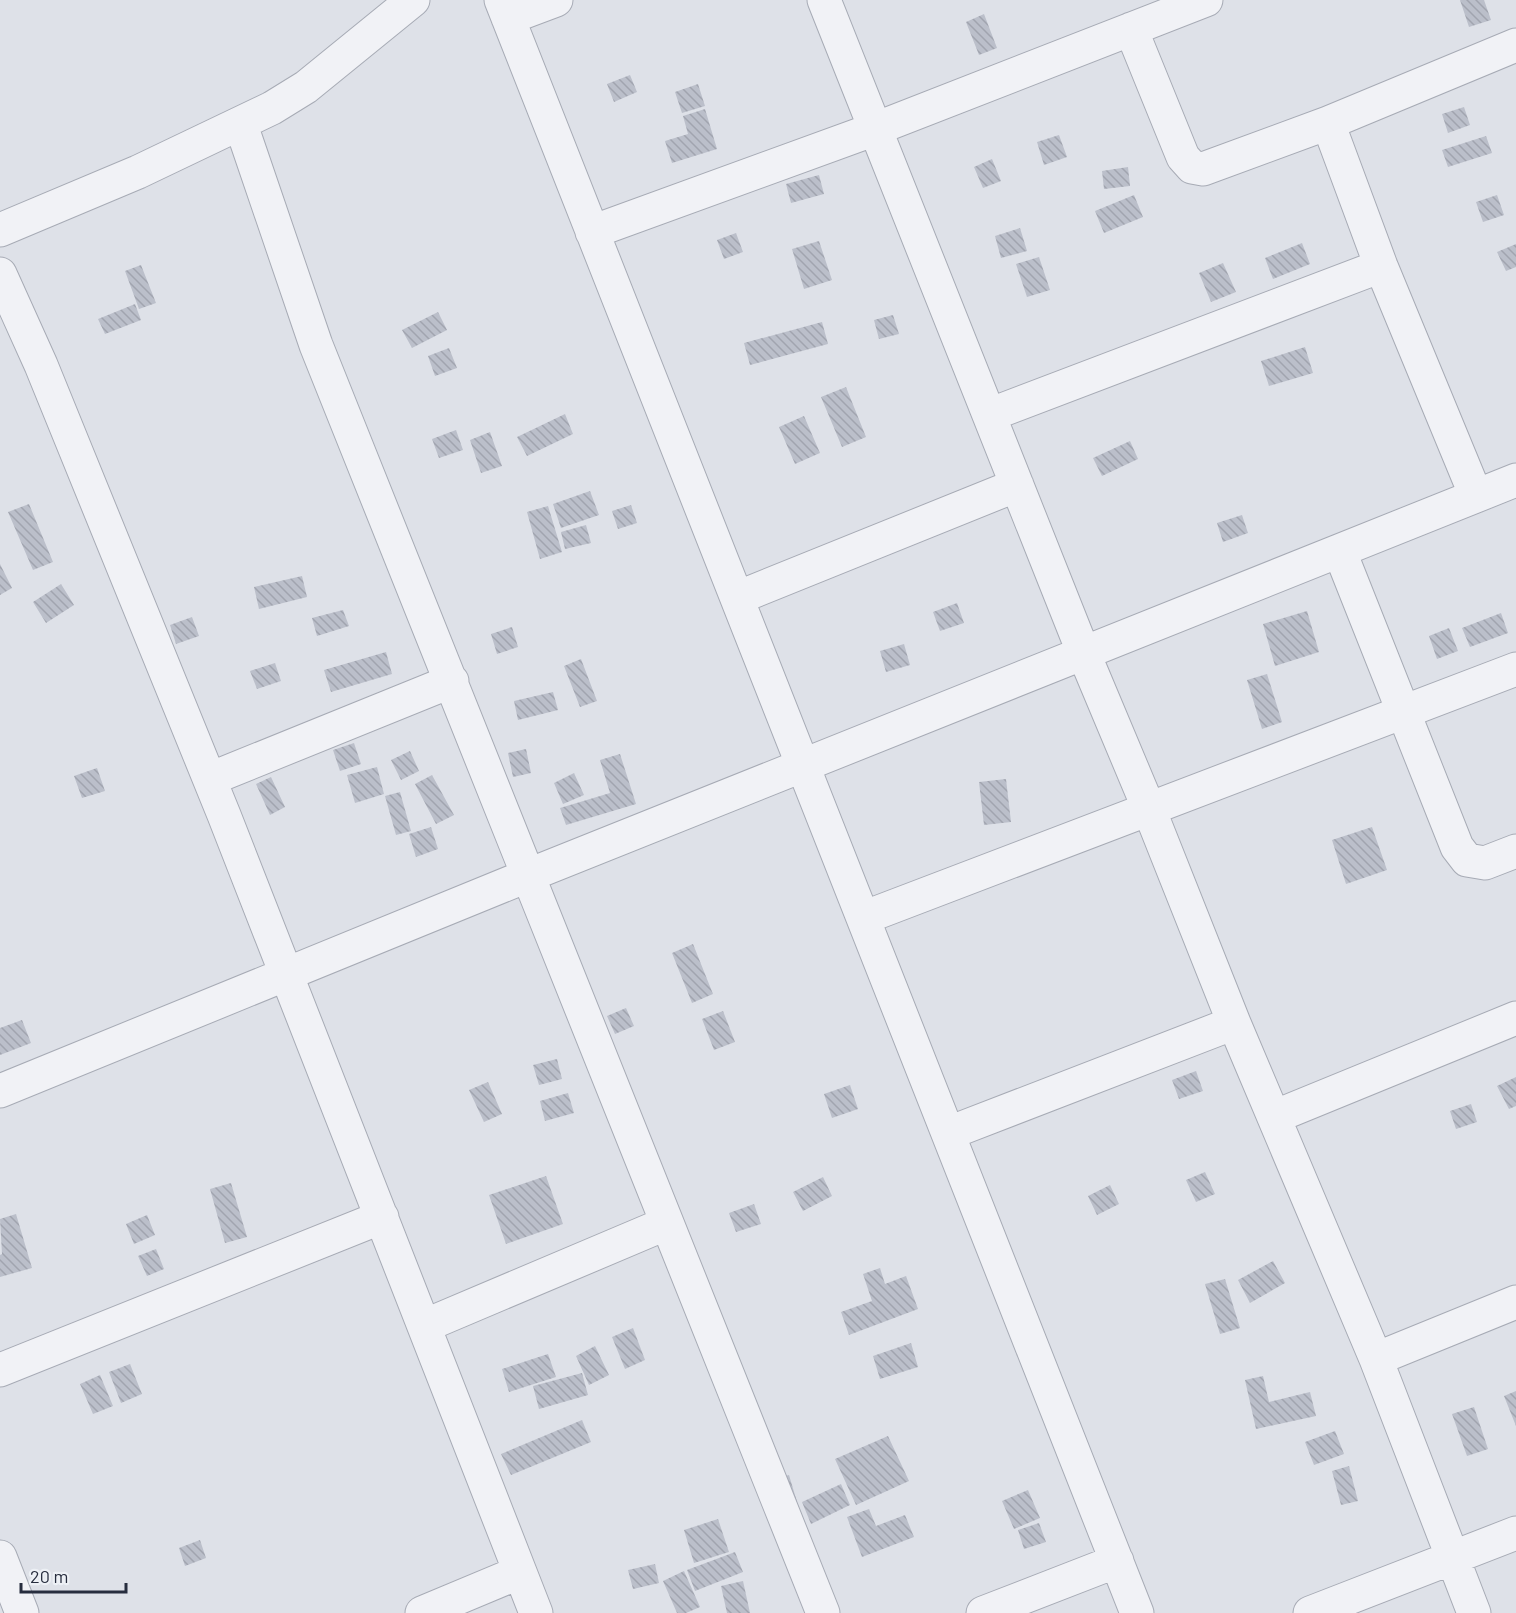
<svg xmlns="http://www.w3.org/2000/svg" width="1516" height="1613" viewBox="0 0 1516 1613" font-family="Barlow,sans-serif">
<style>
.building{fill:url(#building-back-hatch)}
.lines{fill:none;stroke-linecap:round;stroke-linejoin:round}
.minor-casing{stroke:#a7abb5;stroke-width:35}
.minor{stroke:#f1f2f6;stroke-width:33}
</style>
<defs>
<pattern id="building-back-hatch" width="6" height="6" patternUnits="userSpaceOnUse" patternTransform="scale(1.5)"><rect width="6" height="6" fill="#bbbfca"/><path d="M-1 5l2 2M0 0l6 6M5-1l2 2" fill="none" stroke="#a1a4af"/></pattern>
</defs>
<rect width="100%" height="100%" fill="#dee1e8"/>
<path class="building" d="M 1460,0 L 1484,0 L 1491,20 L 1469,27 Z
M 984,14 L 997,48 L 979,55 L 966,22 Z
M 630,75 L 637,92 L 614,102 L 607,84 Z
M 698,84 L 705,106 L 682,113 L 675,92 Z
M 1464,107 L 1470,125 L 1448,133 L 1442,114 Z
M 705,109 L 717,149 L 672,163 L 665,141 L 688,134 L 683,116 Z
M 1059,135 L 1067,157 L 1044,165 L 1037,142 Z
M 1486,136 L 1492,153 L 1448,167 L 1442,150 Z
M 992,159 L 1001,181 L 983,188 L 974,167 Z
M 1128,167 L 1130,186 L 1104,189 L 1102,171 Z
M 819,175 L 824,194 L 791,203 L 786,184 Z
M 1134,195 L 1143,217 L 1104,233 L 1095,211 Z
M 1497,195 L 1504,215 L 1483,222 L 1476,202 Z
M 1020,228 L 1027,251 L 1001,258 L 995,236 Z
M 736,233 L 743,252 L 724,259 L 717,240 Z
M 819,241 L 832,280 L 804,289 L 792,249 Z
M 1302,243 L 1310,264 L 1273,279 L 1265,258 Z
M 1516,244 L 1516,267 L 1506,271 L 1497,252 Z
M 1039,257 L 1050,290 L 1027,297 L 1016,264 Z
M 1223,263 L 1236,292 L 1211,302 L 1199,273 Z
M 141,265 L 156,303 L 139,309 L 125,271 Z
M 135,304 L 141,320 L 105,334 L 98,319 Z
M 438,312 L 447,330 L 412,348 L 402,330 Z
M 893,315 L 899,334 L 879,339 L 874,320 Z
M 822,322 L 828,344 L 750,365 L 744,343 Z
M 1305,347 L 1313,373 L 1269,386 L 1261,361 Z
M 449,348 L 457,368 L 435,376 L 428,356 Z
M 846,387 L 866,437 L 842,447 L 821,397 Z
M 565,414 L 573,434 L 527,456 L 517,437 Z
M 804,416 L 820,453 L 795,464 L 779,427 Z
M 456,430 L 463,450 L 439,458 L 432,439 Z
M 490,432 L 502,466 L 481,473 L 470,440 Z
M 1130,441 L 1138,459 L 1102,476 L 1093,458 Z
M 590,491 L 599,515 L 561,528 L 553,504 Z
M 29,504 L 53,562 L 33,570 L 8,512 Z
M 631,505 L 637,523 L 618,529 L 612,511 Z
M 548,506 L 562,552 L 540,559 L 527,512 Z
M 1242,515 L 1248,533 L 1223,542 L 1217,523 Z
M 586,525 L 591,543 L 565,549 L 561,532 Z
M 0,564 L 12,588 L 0,595 Z
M 302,576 L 307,597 L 259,609 L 254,587 Z
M 61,584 L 74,605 L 46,623 L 33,602 Z
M 957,603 L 964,623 L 940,631 L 933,612 Z
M 343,610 L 349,626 L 317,636 L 312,618 Z
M 1307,611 L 1319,652 L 1275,666 L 1263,624 Z
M 1501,613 L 1508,633 L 1470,647 L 1462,628 Z
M 192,617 L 199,636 L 176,644 L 170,625 Z
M 512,627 L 518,647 L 497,654 L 491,634 Z
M 1449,628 L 1458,651 L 1437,659 L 1429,636 Z
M 904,644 L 910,665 L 886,672 L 880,651 Z
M 386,652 L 392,674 L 331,692 L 324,670 Z
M 581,659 L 597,701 L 580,707 L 564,666 Z
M 275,663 L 281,681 L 257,689 L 250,671 Z
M 1267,674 L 1282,722 L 1262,729 L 1247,680 Z
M 553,692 L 558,710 L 518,720 L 514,701 Z
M 354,743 L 361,764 L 340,771 L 333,750 Z
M 526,749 L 531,773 L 513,777 L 508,753 Z
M 410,751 L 419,771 L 401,780 L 391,760 Z
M 620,754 L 636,804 L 566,825 L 560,808 L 610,793 L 600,760 Z
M 377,767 L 384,794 L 355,803 L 347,775 Z
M 97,768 L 105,791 L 82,798 L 74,776 Z
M 574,773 L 584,795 L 563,804 L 554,783 Z
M 432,775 L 454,815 L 436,824 L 415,784 Z
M 271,777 L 285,807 L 270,815 L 256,784 Z
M 1006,779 L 1011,822 L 984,825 L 979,782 Z
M 400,792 L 411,831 L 396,835 L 385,796 Z
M 431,827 L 438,849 L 416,857 L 409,834 Z
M 1372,827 L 1387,870 L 1346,884 L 1332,840 Z
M 693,944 L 713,994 L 692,1003 L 672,953 Z
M 626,1008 L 634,1026 L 615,1034 L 607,1016 Z
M 723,1011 L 735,1042 L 714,1050 L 702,1019 Z
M 22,1020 L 31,1043 L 0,1055 L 0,1028 Z
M 557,1059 L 562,1079 L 539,1085 L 533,1065 Z
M 1196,1071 L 1203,1091 L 1179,1099 L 1172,1080 Z
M 1516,1077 L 1516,1106 L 1509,1109 L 1497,1086 Z
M 488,1082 L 502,1114 L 484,1122 L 469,1090 Z
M 850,1085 L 858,1109 L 832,1118 L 824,1094 Z
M 568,1093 L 574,1113 L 545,1121 L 540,1101 Z
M 1471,1104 L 1477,1122 L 1456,1129 L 1450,1111 Z
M 1205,1172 L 1215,1194 L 1196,1202 L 1186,1180 Z
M 546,1176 L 563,1224 L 506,1244 L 489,1195 Z
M 823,1177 L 832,1196 L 803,1211 L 793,1192 Z
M 231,1183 L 247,1237 L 225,1243 L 210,1189 Z
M 1110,1185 L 1119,1204 L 1097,1215 L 1088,1196 Z
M 754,1204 L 761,1224 L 736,1232 L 729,1213 Z
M 16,1214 L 32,1268 L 0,1277 L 0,1255 L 2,1254 L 0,1219 Z
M 147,1215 L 155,1235 L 134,1244 L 126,1224 Z
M 156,1249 L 164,1269 L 147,1276 L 138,1256 Z
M 1273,1261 L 1285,1283 L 1250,1303 L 1238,1280 Z
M 880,1268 L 885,1284 L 906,1276 L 918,1309 L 849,1335 L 841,1312 L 872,1301 L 863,1274 Z
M 1225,1279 L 1240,1328 L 1220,1334 L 1205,1284 Z
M 633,1328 L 645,1360 L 625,1369 L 612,1337 Z
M 911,1343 L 918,1367 L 880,1379 L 873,1356 Z
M 595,1346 L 609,1375 L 589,1385 L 576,1356 Z
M 548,1354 L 556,1377 L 509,1392 L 502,1369 Z
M 130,1364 L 142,1394 L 121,1403 L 109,1372 Z
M 582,1373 L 588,1395 L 539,1409 L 533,1386 Z
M 100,1375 L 113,1406 L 93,1414 L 80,1384 Z
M 1263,1376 L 1269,1402 L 1310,1392 L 1316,1416 L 1256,1429 L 1245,1380 Z
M 1516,1391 L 1516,1426 L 1504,1396 Z
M 1474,1407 L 1488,1449 L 1467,1456 L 1452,1414 Z
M 582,1420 L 591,1442 L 511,1475 L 501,1454 Z
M 1335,1431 L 1344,1454 L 1314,1465 L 1305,1442 Z
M 888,1436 L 909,1481 L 856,1505 L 835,1459 Z
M 1349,1466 L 1358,1501 L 1341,1505 L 1332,1471 Z
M 789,1475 L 797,1502 L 785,1505 L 778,1478 Z
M 841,1484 L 850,1505 L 811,1524 L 802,1502 Z
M 1028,1490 L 1040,1518 L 1014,1529 L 1002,1501 Z
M 869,1509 L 876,1526 L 905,1515 L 914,1537 L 862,1557 L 847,1517 Z
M 718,1519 L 729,1552 L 694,1563 L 684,1530 Z
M 1039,1523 L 1046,1542 L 1024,1549 L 1018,1530 Z
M 200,1540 L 206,1558 L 185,1566 L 179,1548 Z
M 735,1552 L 743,1572 L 695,1591 L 687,1570 Z
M 655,1564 L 659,1583 L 633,1589 L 628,1570 Z
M 684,1571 L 700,1607 L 686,1613 L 677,1613 L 663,1581 Z
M 743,1581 L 750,1613 L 727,1613 L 721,1586 Z"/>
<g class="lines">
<g class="minor-casing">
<path id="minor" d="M 501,0 L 1137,1613
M 824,0 L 1084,654 L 1149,809 L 1234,1023 L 1376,1359 L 1474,1613
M 508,18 L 556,0
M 1131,29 L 1183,157 L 1192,167 L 1203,169 L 1328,123 L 1516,45
M 1328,123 L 1381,266 L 1476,496
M 241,125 L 316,345 L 823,1613
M 0,230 L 138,172 L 272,108 L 306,87 L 413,0
M 592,232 L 875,129 L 1206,0
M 0,274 L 41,365 L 224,815 L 520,1572
M 989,415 L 1381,266
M 1340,552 L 1457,847 L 1467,860 L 1485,863 L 1516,851
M 737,598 L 1017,485
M 210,779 L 452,681
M 863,918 L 1516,669
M 0,1091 L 529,875 L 1516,480
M 1274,1117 L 1516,1018
M 949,1133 L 1234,1023
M 424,1326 L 665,1224
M 1376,1359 L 1516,1302
M 0,1370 L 382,1217
M 0,1557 L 22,1613
M 422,1613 L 520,1572 L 536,1613
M 983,1613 L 1117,1561
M 1310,1613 L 1516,1533"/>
</g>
<use href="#minor" class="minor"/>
</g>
<path d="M21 1583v9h105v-9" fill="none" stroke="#272d3e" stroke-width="3"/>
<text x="30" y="1583" font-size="18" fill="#272d3e" stroke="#edf0f5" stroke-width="4.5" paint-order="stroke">20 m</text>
</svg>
